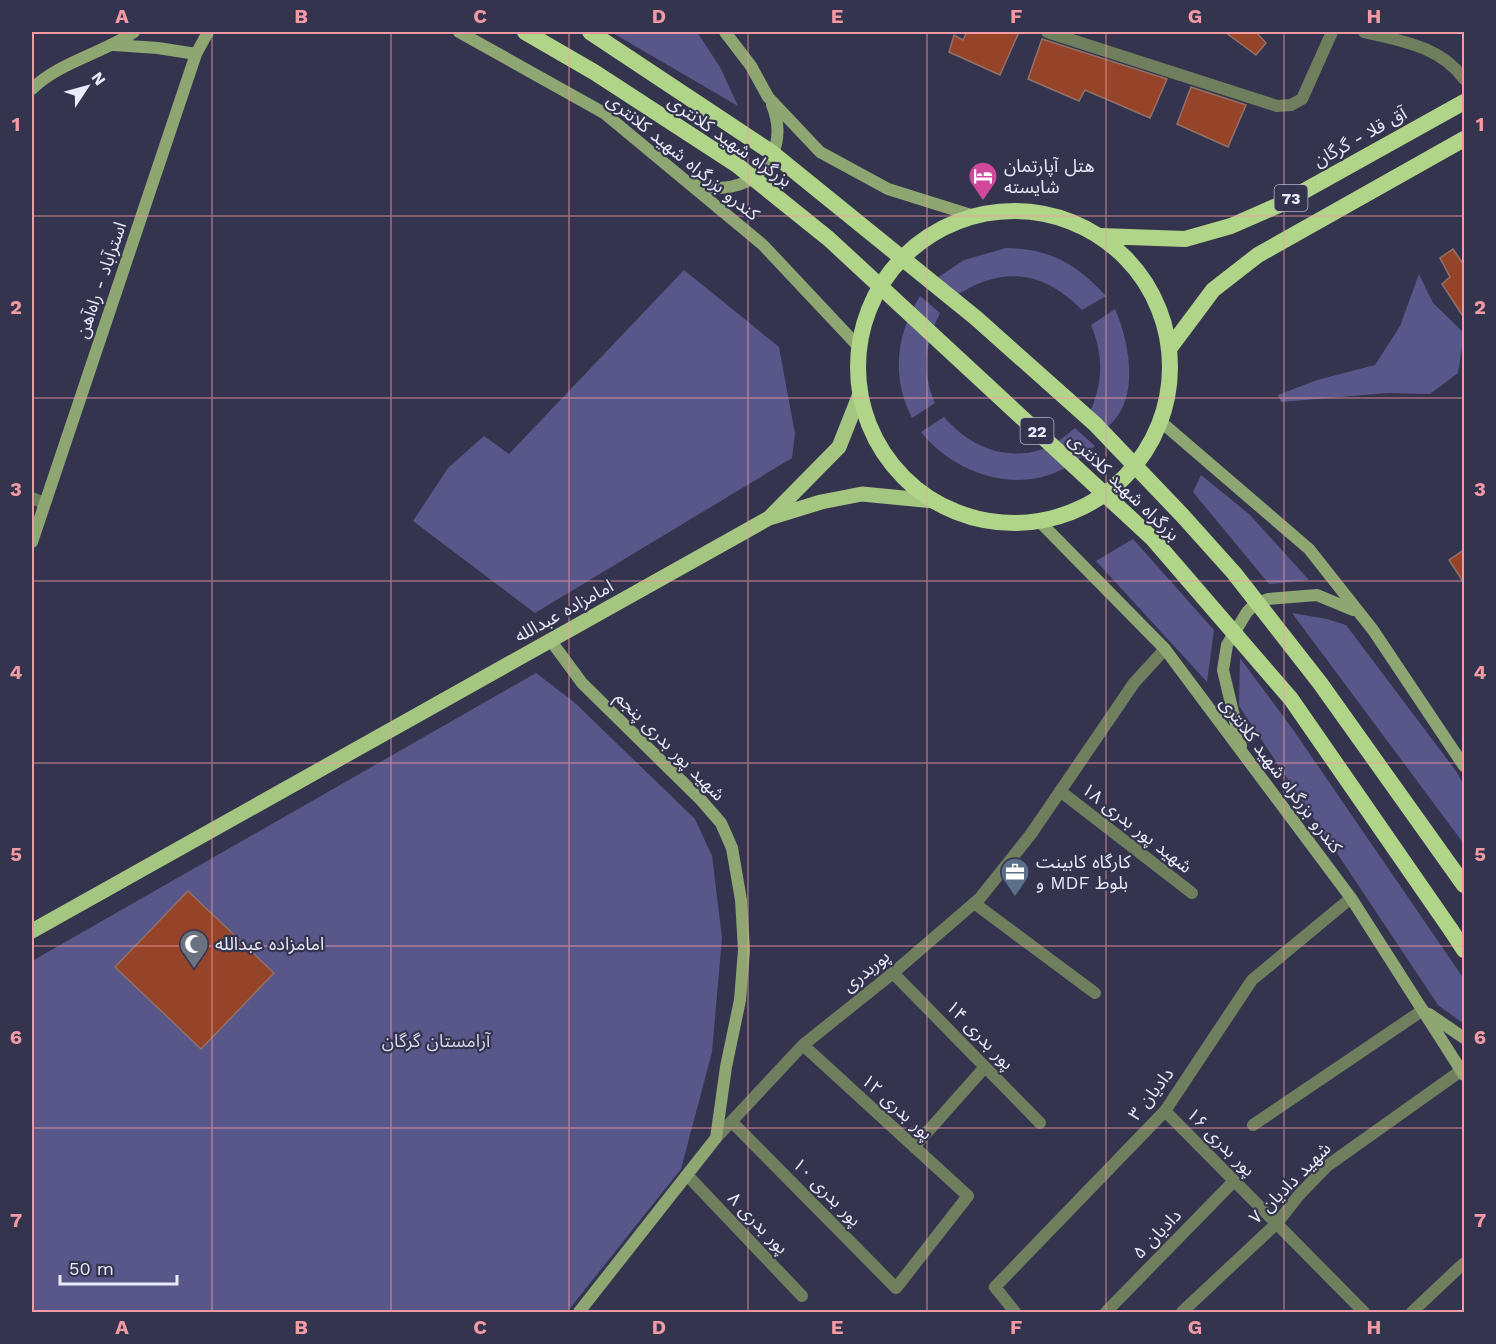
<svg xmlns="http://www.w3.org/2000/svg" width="1496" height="1344" viewBox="0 0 1496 1344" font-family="'Work Sans','Noto Sans Arabic',sans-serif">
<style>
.green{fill:#59568a}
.building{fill:#95442a;stroke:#927167;stroke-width:1.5}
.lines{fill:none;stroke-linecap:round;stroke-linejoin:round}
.minor{stroke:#6f7f5e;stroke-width:12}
.secondary{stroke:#8ea772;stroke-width:12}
.primary{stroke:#a5c681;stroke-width:15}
.trunk{stroke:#b0d488;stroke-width:16}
.trunk-bridge{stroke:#b0d488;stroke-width:16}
.grid{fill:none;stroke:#f49aa4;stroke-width:1.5;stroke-opacity:0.55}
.labels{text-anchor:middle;stroke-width:4.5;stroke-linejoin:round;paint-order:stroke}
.shield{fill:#35344e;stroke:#b3b3c6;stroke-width:1.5}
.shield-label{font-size:16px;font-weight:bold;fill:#e9eafa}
.street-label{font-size:18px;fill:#e9eafa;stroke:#35344e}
.poi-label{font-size:18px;fill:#e9eafa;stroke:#35344e;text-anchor:start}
.park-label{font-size:18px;fill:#d8d8ed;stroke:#35344e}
.neatline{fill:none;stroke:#f49aa4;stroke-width:2}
.grid-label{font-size:20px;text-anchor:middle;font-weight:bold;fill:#f49aa4}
</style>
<rect width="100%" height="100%" fill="#35344e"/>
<path class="green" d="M 611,32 L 697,32 L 720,67 L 738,106 Z
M 1006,248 C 1051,249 1075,263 1106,296 L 1082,310 C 1041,268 998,266 951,299 L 931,282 L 964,260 Z
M 684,270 L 779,347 L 795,434 L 792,458 L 535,613 L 413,521 L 448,468 L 484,436 L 509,454 Z
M 1419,274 L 1433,303 L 1464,333 L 1458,373 L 1430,394 L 1388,393 L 1281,402 L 1278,395 L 1317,380 L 1375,365 L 1400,326 Z
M 920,296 L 940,313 C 925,344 921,371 935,403 L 912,418 C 891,377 896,335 920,296 Z
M 1115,309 C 1130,343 1141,402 1106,428 L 1089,415 C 1103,383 1104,356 1091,325 Z
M 944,417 C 968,445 1003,461 1040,450 C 1053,447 1065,436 1075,428 L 1095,446 C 1086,453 1076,462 1065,468 C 1016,495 953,473 921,432 Z
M 1201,475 L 1249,514 L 1309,580 L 1269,584 L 1193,492 Z
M 1133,539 L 1214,630 L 1207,682 L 1096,561 Z
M 1292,613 L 1327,619 L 1346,625 L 1456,771 L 1464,785 L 1464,844 Z
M 1240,658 L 1294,731 L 1464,979 L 1464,1024 L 1438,1005 L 1239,706 Z
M 536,673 L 574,702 L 695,819 L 712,856 L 722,938 L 712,1052 L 681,1169 L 567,1312 L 32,1312 L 32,961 Z"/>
<path class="building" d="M 967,32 L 1019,32 L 1000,75 L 949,52 L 954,35 L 963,40 Z
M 1225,32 L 1256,32 L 1266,43 L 1256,55 Z
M 1042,39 L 1167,79 L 1150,118 L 1085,90 L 1079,101 L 1028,79 Z
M 1191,87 L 1246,105 L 1228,147 L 1177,124 Z
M 1453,249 L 1464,265 L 1464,318 L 1442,284 L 1450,277 L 1440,258 Z
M 1464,550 L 1464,583 L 1449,560 Z
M 188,891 L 274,973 L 201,1049 L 115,967 Z"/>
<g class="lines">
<path class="minor" d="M 1047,32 L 1277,106 L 1291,105 L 1302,99 L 1332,32
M 1364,32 C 1401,41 1440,46 1464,79
M 32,498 L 44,503
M 1060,791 L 1192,893
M 974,903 L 1095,993
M 893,973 L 1040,1123
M 1165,1111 L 1364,1312
M 732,1122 L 896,1288 L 968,1196 L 803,1045
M 1253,1125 L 1423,1010
M 716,1138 L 803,1045 L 893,973 L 980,898 L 1031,834 L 1134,683 L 1165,649
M 914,1147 L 985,1067
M 687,1175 L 802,1296
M 1015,1312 L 995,1287 L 1165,1111 L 1252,980 L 1351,898
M 1106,1312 L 1234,1181
M 1182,1312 L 1277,1223 L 1299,1195 L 1327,1166 L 1462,1070
M 1412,1312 L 1464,1263"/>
<path class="secondary" d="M 459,32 L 604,113 L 763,245 L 857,345
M 725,32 L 751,66 L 768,97 L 820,152 L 888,189 L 971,215
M 114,45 L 158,48 L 196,54
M 32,89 C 58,63 103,53 134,32
M 694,183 C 746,203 794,158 772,105
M 1160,421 L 1309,549 L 1373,630 L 1464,766
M 1039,521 L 1165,649 L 1351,898 L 1464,1075
M 32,542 L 196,54 L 208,32
M 551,641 L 582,683 L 701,800 L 721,823 L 732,848 L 741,900 L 744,950 L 740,1000 L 726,1067 L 716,1138 L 579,1312
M 1241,746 L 1223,670 L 1227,645 L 1247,612 L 1255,604 L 1268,599 L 1317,595 L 1353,610
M 1429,1014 L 1464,1038"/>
<path class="primary" d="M 771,516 L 839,447 L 860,394
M 32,931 L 769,518 L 821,502 L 862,494 L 934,501"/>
<path class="trunk" d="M858 367a156 156 0 1 1 312 0a156 156 0 1 1-312 0Z
M 1101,236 L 1185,239 L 1231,226 L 1279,205 L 1464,102
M 1169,349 L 1213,290 L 1258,255 L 1464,139
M 1451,930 L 1464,950"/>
<path class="trunk-bridge" d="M 525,32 L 594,72 L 737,165 L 829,239 L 1153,539 L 1291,699 L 1451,930
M 590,32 L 771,152 L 976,318 L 1095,424 L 1182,515 L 1234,573 L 1320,683 L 1464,885"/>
</g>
<path class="grid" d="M 212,32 L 212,1312M 391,32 L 391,1312M 569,32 L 569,1312M 748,32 L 748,1312M 927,32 L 927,1312M 1106,32 L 1106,1312M 1284,32 L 1284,1312M 32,216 L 1464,216M 32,398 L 1464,398M 32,581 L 1464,581M 32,763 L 1464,763M 32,946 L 1464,946M 32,1128 L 1464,1128"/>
<defs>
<g id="hotel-pin" transform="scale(1.5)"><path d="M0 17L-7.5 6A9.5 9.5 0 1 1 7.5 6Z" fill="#d1479c" stroke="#35344e"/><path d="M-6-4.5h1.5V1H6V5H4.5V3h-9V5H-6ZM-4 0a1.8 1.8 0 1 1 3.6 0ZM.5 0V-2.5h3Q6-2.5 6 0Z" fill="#fff"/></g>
<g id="office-pin" transform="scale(1.5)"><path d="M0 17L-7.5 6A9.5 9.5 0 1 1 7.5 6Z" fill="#5c6f8a" stroke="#35344e"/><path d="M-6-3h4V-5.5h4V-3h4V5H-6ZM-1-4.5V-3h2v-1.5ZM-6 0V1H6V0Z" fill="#fff"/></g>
<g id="mosque-pin" transform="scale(1.5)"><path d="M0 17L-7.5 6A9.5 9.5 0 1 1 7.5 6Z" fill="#6b7280" stroke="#35344e"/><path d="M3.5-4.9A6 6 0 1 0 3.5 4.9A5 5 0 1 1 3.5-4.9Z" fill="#fff"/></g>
</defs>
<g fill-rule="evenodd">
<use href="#hotel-pin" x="983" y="176"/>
<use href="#office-pin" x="1015" y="872"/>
<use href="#mosque-pin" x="194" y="944"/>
</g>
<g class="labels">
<g class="shield">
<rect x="1274.5" y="185" width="33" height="26" rx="4.5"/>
<rect x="1020.5" y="418" width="33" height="26" rx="4.5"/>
</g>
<g class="shield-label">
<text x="1291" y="204">73</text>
<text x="1037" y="437">22</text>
</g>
<g class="street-label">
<text transform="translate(1360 137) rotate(-29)" y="6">آق قلا - گرگان</text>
<text transform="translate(730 141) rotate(35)" y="6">بزرگراه شهید کلانتری</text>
<text transform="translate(683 157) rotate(39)" y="6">کندرو بزرگراه شهید کلانتری</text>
<text transform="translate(101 280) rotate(-71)" y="6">استرآباد - راه‌آهن</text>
<text transform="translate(1124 487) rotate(44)" y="6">بزرگراه شهید کلانتری</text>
<text transform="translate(564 611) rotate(-29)" y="6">امامزاده عبدالله</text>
<text transform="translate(670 746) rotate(45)" y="6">شهید پور بدری پنجم</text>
<text transform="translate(1281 775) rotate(53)" y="6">کندرو بزرگراه شهید کلانتری</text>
<text transform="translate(1137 828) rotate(38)" y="6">شهید پور بدری ۱۸</text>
<text transform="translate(866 971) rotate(-39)" y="6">پوربدری</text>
<text transform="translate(980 1035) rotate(46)" y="6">پور بدری ۱۴</text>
<text transform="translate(1151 1094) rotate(-52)" y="6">دادیان ۳</text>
<text transform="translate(897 1107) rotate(42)" y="6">پور بدری ۱۲</text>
<text transform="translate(1221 1142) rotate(45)" y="6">پور بدری ۱۶</text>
<text transform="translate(1290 1183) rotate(-45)" y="6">شهید دادیان ۷</text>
<text transform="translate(827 1192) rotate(45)" y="6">پور بدری ۱۰</text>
<text transform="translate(758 1223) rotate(46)" y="6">پور بدری ۸</text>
<text transform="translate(1157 1234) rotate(-46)" y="6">دادیان ۵</text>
</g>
<g class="poi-label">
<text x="1004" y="172">هتل آپارتمان<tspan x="1004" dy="21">شایسته</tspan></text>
<text x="1036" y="868">کارگاه کابینت<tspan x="1036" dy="21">و MDF بلوط</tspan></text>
<text x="215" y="950">امامزاده عبدالله</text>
</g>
<g class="park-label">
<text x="436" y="1047">آرامستان گرگان</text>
</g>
</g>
<rect width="1496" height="1344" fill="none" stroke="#35344e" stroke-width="66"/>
<g transform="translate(87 87) rotate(54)" stroke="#35344e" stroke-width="4.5" paint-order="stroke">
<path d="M0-4.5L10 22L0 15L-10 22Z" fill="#e9eafa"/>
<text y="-9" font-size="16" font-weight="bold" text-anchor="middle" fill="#e9eafa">N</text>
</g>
<path d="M60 1275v9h117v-9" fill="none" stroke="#e9eafa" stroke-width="3"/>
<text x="69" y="1275" font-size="18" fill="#e9eafa" stroke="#35344e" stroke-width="4.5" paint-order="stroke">50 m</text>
<rect x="33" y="33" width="1430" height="1278" class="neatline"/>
<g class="grid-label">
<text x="122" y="23">A</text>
<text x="301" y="23">B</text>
<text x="480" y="23">C</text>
<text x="659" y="23">D</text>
<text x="837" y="23">E</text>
<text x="1016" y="23">F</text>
<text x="1195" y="23">G</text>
<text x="1374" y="23">H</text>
<text x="16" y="131">1</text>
<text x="1480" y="131">1</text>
<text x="16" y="314">2</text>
<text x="1480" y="314">2</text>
<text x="16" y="496">3</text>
<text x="1480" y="496">3</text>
<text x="16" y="679">4</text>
<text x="1480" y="679">4</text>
<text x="16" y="861">5</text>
<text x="1480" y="861">5</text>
<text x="16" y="1044">6</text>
<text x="1480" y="1044">6</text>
<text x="16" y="1227">7</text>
<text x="1480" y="1227">7</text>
<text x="122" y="1334">A</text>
<text x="301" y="1334">B</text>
<text x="480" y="1334">C</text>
<text x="659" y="1334">D</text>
<text x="837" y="1334">E</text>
<text x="1016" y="1334">F</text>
<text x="1195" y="1334">G</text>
<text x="1374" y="1334">H</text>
</g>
</svg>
